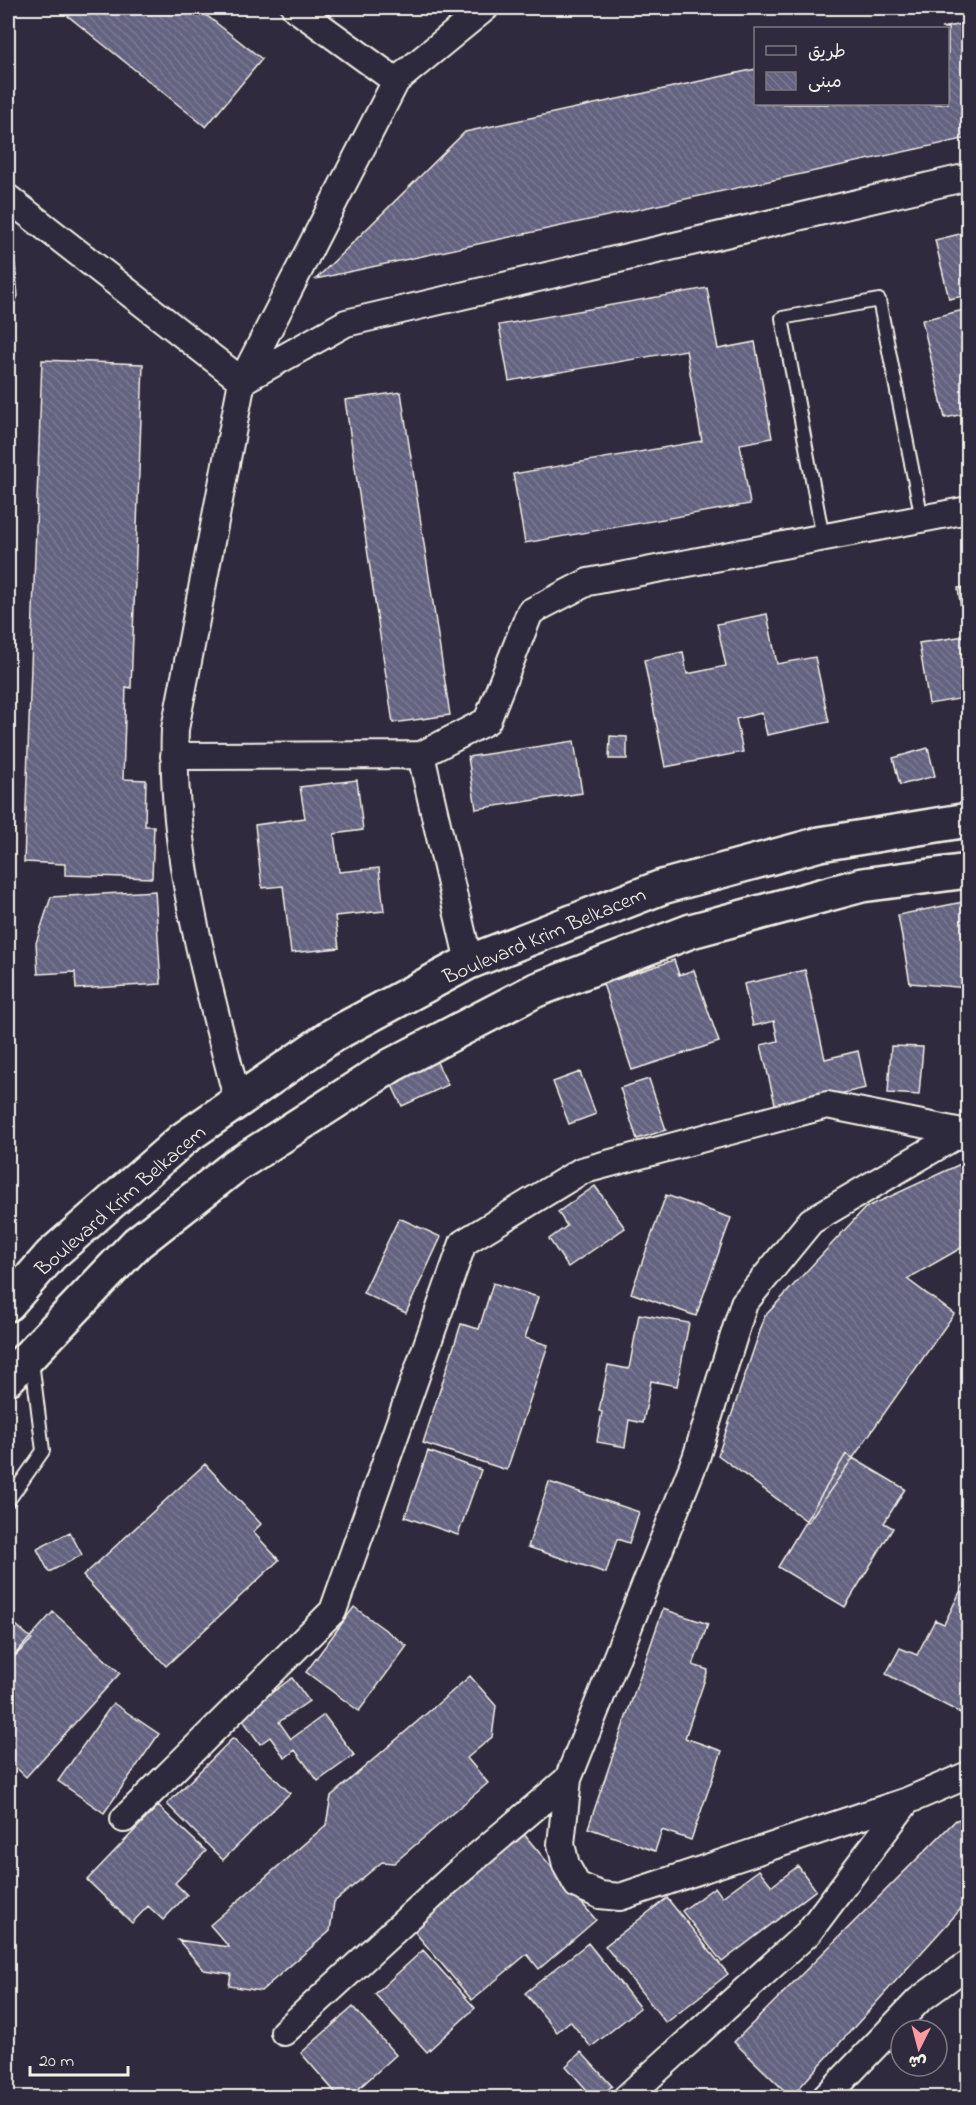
<svg xmlns="http://www.w3.org/2000/svg" width="976" height="2105" viewBox="0 0 976 2105" font-family="'Indie Flower','Playpen Sans Arabic',sans-serif">
<style>
.building{fill:url(#building-back-hatch);stroke:#f4f1e8;stroke-width:1.5}
.lines{fill:none;stroke-linecap:round;stroke-linejoin:round}
.service-casing{stroke:#f4f1e8;stroke-width:16}
.minor-casing{stroke:#f4f1e8;stroke-width:30}
.secondary-casing{stroke:#f4f1e8;stroke-width:38}
.service{stroke:#2f2a3d;stroke-width:12}
.minor{stroke:#2f2a3d;stroke-width:26}
.secondary{stroke:#2f2a3d;stroke-width:33}
.labels{text-anchor:middle;stroke-width:5;stroke-linejoin:round;paint-order:stroke}
.street-label{font-size:21px;fill:#f4f1e8;stroke:#2f2a3d}
</style>
<defs>
<pattern id="building-back-hatch" width="6" height="6" patternUnits="userSpaceOnUse" patternTransform="scale(1.5)"><rect width="6" height="6" fill="#646280"/><path d="M-1 5l2 2M0 0l6 6M5-1l2 2" fill="none" stroke="#7b7992"/></pattern>
</defs>
<rect width="100%" height="100%" fill="#2f2a3d"/>
<filter id="ink" filterUnits="userSpaceOnUse"><feTurbulence type="fractalNoise" baseFrequency=".0167" numOctaves="2"/><feDisplacementMap in="SourceGraphic" scale="12" xChannelSelector="R" yChannelSelector="G"/><feConvolveMatrix kernelMatrix="1 2 1 2 8 2 1 2 1" color-interpolation-filters="sRGB"/></filter>
<g filter="url(#ink)">
<path class="building" d="M 58,8 L 197,8 L 262,59 L 206,127 Z
M 968,23 L 968,138 L 316,279 L 465,132 L 756,69 L 756,104 L 948,104 L 948,28 L 941,28 Z
M 968,232 L 968,295 L 949,299 L 935,240 Z
M 8,258 L 15,264 L 18,296 L 8,316 Z
M 707,288 L 718,349 L 755,342 L 772,438 L 740,444 L 750,504 L 525,543 L 513,474 L 702,441 L 686,350 L 509,381 L 499,325 Z
M 968,309 L 968,413 L 945,418 L 922,320 Z
M 42,360 L 143,364 L 131,688 L 126,687 L 123,779 L 146,780 L 145,826 L 154,826 L 152,878 L 65,875 L 65,864 L 24,862 Z
M 401,392 L 450,715 L 393,723 L 345,400 Z
M 968,587 L 968,726 L 964,698 L 929,704 L 919,643 L 965,636 L 958,588 Z
M 767,614 L 777,664 L 815,657 L 829,722 L 767,735 L 762,713 L 736,719 L 743,752 L 665,767 L 644,660 L 683,652 L 687,674 L 726,666 L 717,624 Z
M 610,736 L 627,737 L 627,759 L 609,759 Z
M 574,741 L 582,793 L 476,809 L 468,757 Z
M 928,748 L 935,776 L 900,785 L 893,758 Z
M 357,780 L 363,830 L 334,834 L 339,872 L 379,868 L 384,911 L 335,916 L 339,948 L 291,953 L 283,886 L 262,888 L 255,825 L 305,818 L 300,787 Z
M 155,891 L 161,984 L 76,989 L 75,972 L 38,974 L 36,943 L 51,897 Z
M 968,901 L 968,988 L 910,983 L 898,915 Z
M 674,960 L 679,975 L 694,970 L 719,1042 L 632,1070 L 603,984 Z
M 805,970 L 825,1059 L 858,1051 L 866,1088 L 776,1108 L 761,1045 L 778,1041 L 774,1021 L 753,1026 L 744,984 Z
M 425,1038 L 448,1085 L 402,1106 L 379,1059 Z
M 891,1046 L 923,1047 L 919,1095 L 888,1093 Z
M 580,1072 L 596,1114 L 569,1124 L 553,1082 Z
M 649,1079 L 666,1130 L 637,1139 L 620,1088 Z
M 967,1161 L 968,1244 L 907,1279 L 954,1314 L 808,1522 L 718,1455 L 765,1316 L 865,1208 Z
M 595,1186 L 625,1228 L 568,1267 L 549,1239 L 567,1226 L 558,1212 Z
M 666,1195 L 731,1218 L 696,1316 L 631,1293 Z
M 399,1218 L 441,1237 L 406,1313 L 363,1293 Z
M 493,1283 L 538,1297 L 525,1338 L 548,1345 L 507,1470 L 423,1443 L 461,1324 L 479,1329 Z
M 639,1314 L 689,1323 L 677,1386 L 651,1381 L 643,1423 L 629,1420 L 625,1447 L 597,1442 L 602,1412 L 599,1411 L 608,1365 L 629,1369 Z
M 428,1451 L 481,1470 L 458,1535 L 405,1517 Z
M 846,1454 L 905,1489 L 884,1523 L 893,1528 L 845,1607 L 778,1567 Z
M 205,1464 L 261,1524 L 253,1532 L 279,1560 L 166,1666 L 83,1576 Z
M 549,1482 L 639,1512 L 629,1543 L 617,1539 L 606,1573 L 528,1547 Z
M 70,1532 L 82,1555 L 49,1572 L 37,1549 Z
M 968,1576 L 968,1717 L 886,1674 L 900,1648 L 917,1655 L 935,1620 L 944,1624 Z
M 354,1607 L 407,1646 L 359,1711 L 306,1672 Z
M 663,1609 L 708,1624 L 693,1665 L 708,1670 L 685,1738 L 722,1751 L 691,1840 L 662,1830 L 655,1851 L 588,1828 Z
M 53,1612 L 120,1673 L 26,1777 L 8,1760 L 8,1662 Z
M 8,1618 L 32,1639 L 8,1663 Z
M 470,1676 L 496,1706 L 492,1737 L 467,1758 L 488,1783 L 394,1863 L 382,1862 L 334,1902 L 330,1931 L 261,1991 L 229,1986 L 231,1974 L 204,1970 L 178,1940 L 229,1947 L 210,1925 L 326,1825 L 331,1796 Z
M 292,1678 L 309,1701 L 279,1722 L 291,1739 L 324,1715 L 354,1755 L 318,1781 L 295,1750 L 285,1758 L 270,1737 L 260,1744 L 240,1716 Z
M 113,1703 L 159,1734 L 104,1813 L 58,1781 Z
M 233,1738 L 290,1793 L 223,1860 L 167,1804 Z
M 158,1806 L 206,1851 L 175,1883 L 187,1895 L 163,1920 L 148,1906 L 132,1923 L 87,1880 Z
M 968,1817 L 968,1901 L 791,2097 L 734,2042 L 956,1820 Z
M 522,1832 L 596,1920 L 539,1969 L 527,1954 L 472,2000 L 409,1925 Z
M 798,1866 L 816,1890 L 722,1962 L 682,1911 L 715,1887 L 722,1897 L 759,1870 L 772,1886 Z
M 667,1898 L 728,1974 L 666,2023 L 605,1946 Z
M 588,1943 L 640,2008 L 591,2047 L 570,2021 L 557,2032 L 525,1993 Z
M 423,1950 L 475,2008 L 427,2052 L 375,1994 Z
M 353,2007 L 396,2055 L 348,2098 L 340,2098 L 301,2053 Z
M 581,2052 L 612,2086 L 599,2098 L 594,2098 L 566,2066 Z
M 668,2092 L 673,2098 L 661,2098 Z"/>
<g class="lines">
<g class="service-casing">
<path id="service" d="M 823,538 L 782,318 L 879,300 L 922,519
M 8,1501 L 43,1451 L 32,1361"/>
</g>
<g class="minor-casing">
<path id="minor" d="M 295,8 L 396,81
M 8,198 L 242,381 L 396,81 L 485,8
M 421,755 L 469,962
M 174,756 L 421,755 L 487,721 L 530,612 L 588,582 L 968,510
M 238,1102 C 207,980 170,856 175,729 L 242,381 L 346,323 L 968,177
M 968,1131 L 962,1132 L 811,1221 L 744,1303 L 696,1458 L 568,1779 L 561,1844 L 566,1865 L 577,1885 L 600,1895 L 620,1897 L 907,1801 L 968,1775
M 124,1819 L 333,1611 L 463,1243 L 581,1171 L 827,1105 L 962,1132
M 284,2032 L 454,1876 L 568,1779
M 626,2098 L 808,1933 L 907,1801
M 825,2098 L 919,2000 L 968,1964"/>
</g>
<g class="secondary-casing">
<path id="secondary" d="M 8,1304 L 51,1255 L 183,1139 L 333,1035 L 469,962 L 662,887 L 820,844 L 968,820
M 8,1378 L 137,1243 L 235,1166 L 392,1065 L 536,990 L 691,931 L 862,885 L 968,871"/>
</g>
<use href="#service" class="service"/>
<use href="#minor" class="minor"/>
<use href="#secondary" class="secondary"/>
</g>
</g>
<g class="labels">
<g class="street-label">
<text transform="translate(544 935) rotate(-23)" y="7">Boulevard Krim Belkacem</text>
<text transform="translate(120 1200) rotate(-41)" y="7">Boulevard Krim Belkacem</text>
</g>
</g>
<rect width="976" height="2105" fill="none" stroke="#2f2a3d" stroke-width="30"/>
<rect x="15" y="15" width="946" height="2075" fill="none" stroke="#f4f1e8" stroke-width="2" filter="url(#ink)"/>
<rect x="754" y="27" width="195" height="78" fill="#2f2a3d" stroke="#7e7a81" stroke-width="1.5"/>
<rect x="766" y="46" width="30" height="9" fill="#2f2a3d" stroke="#7e7a81" stroke-width="1.5"/>
<text x="808" y="57" font-size="18" fill="#f4f1e8">طريق</text>
<rect x="766" y="72" width="30" height="18" fill="url(#building-back-hatch)" stroke="#7e7a81" stroke-width="1.5"/>
<text x="808" y="87" font-size="18" fill="#f4f1e8">مبنى</text>
<g transform="translate(919 2048) rotate(186)"><circle r="28" fill="#2f2a3d" stroke="#7e7a81" stroke-width="1.5"/>
<path d="M0-4.5L10 22L0 15L-10 22Z" fill="#ff9aa2"/>
<text y="-9" font-size="16" font-weight="bold" text-anchor="middle" fill="#f4f1e8">ش</text>
</g>
<path d="M30 2066v9h98v-9" fill="none" stroke="#f4f1e8" stroke-width="3"/>
<text x="39" y="2066" font-size="18" fill="#f4f1e8" stroke="#2f2a3d" stroke-width="4.5" paint-order="stroke">20 m</text>
</svg>
